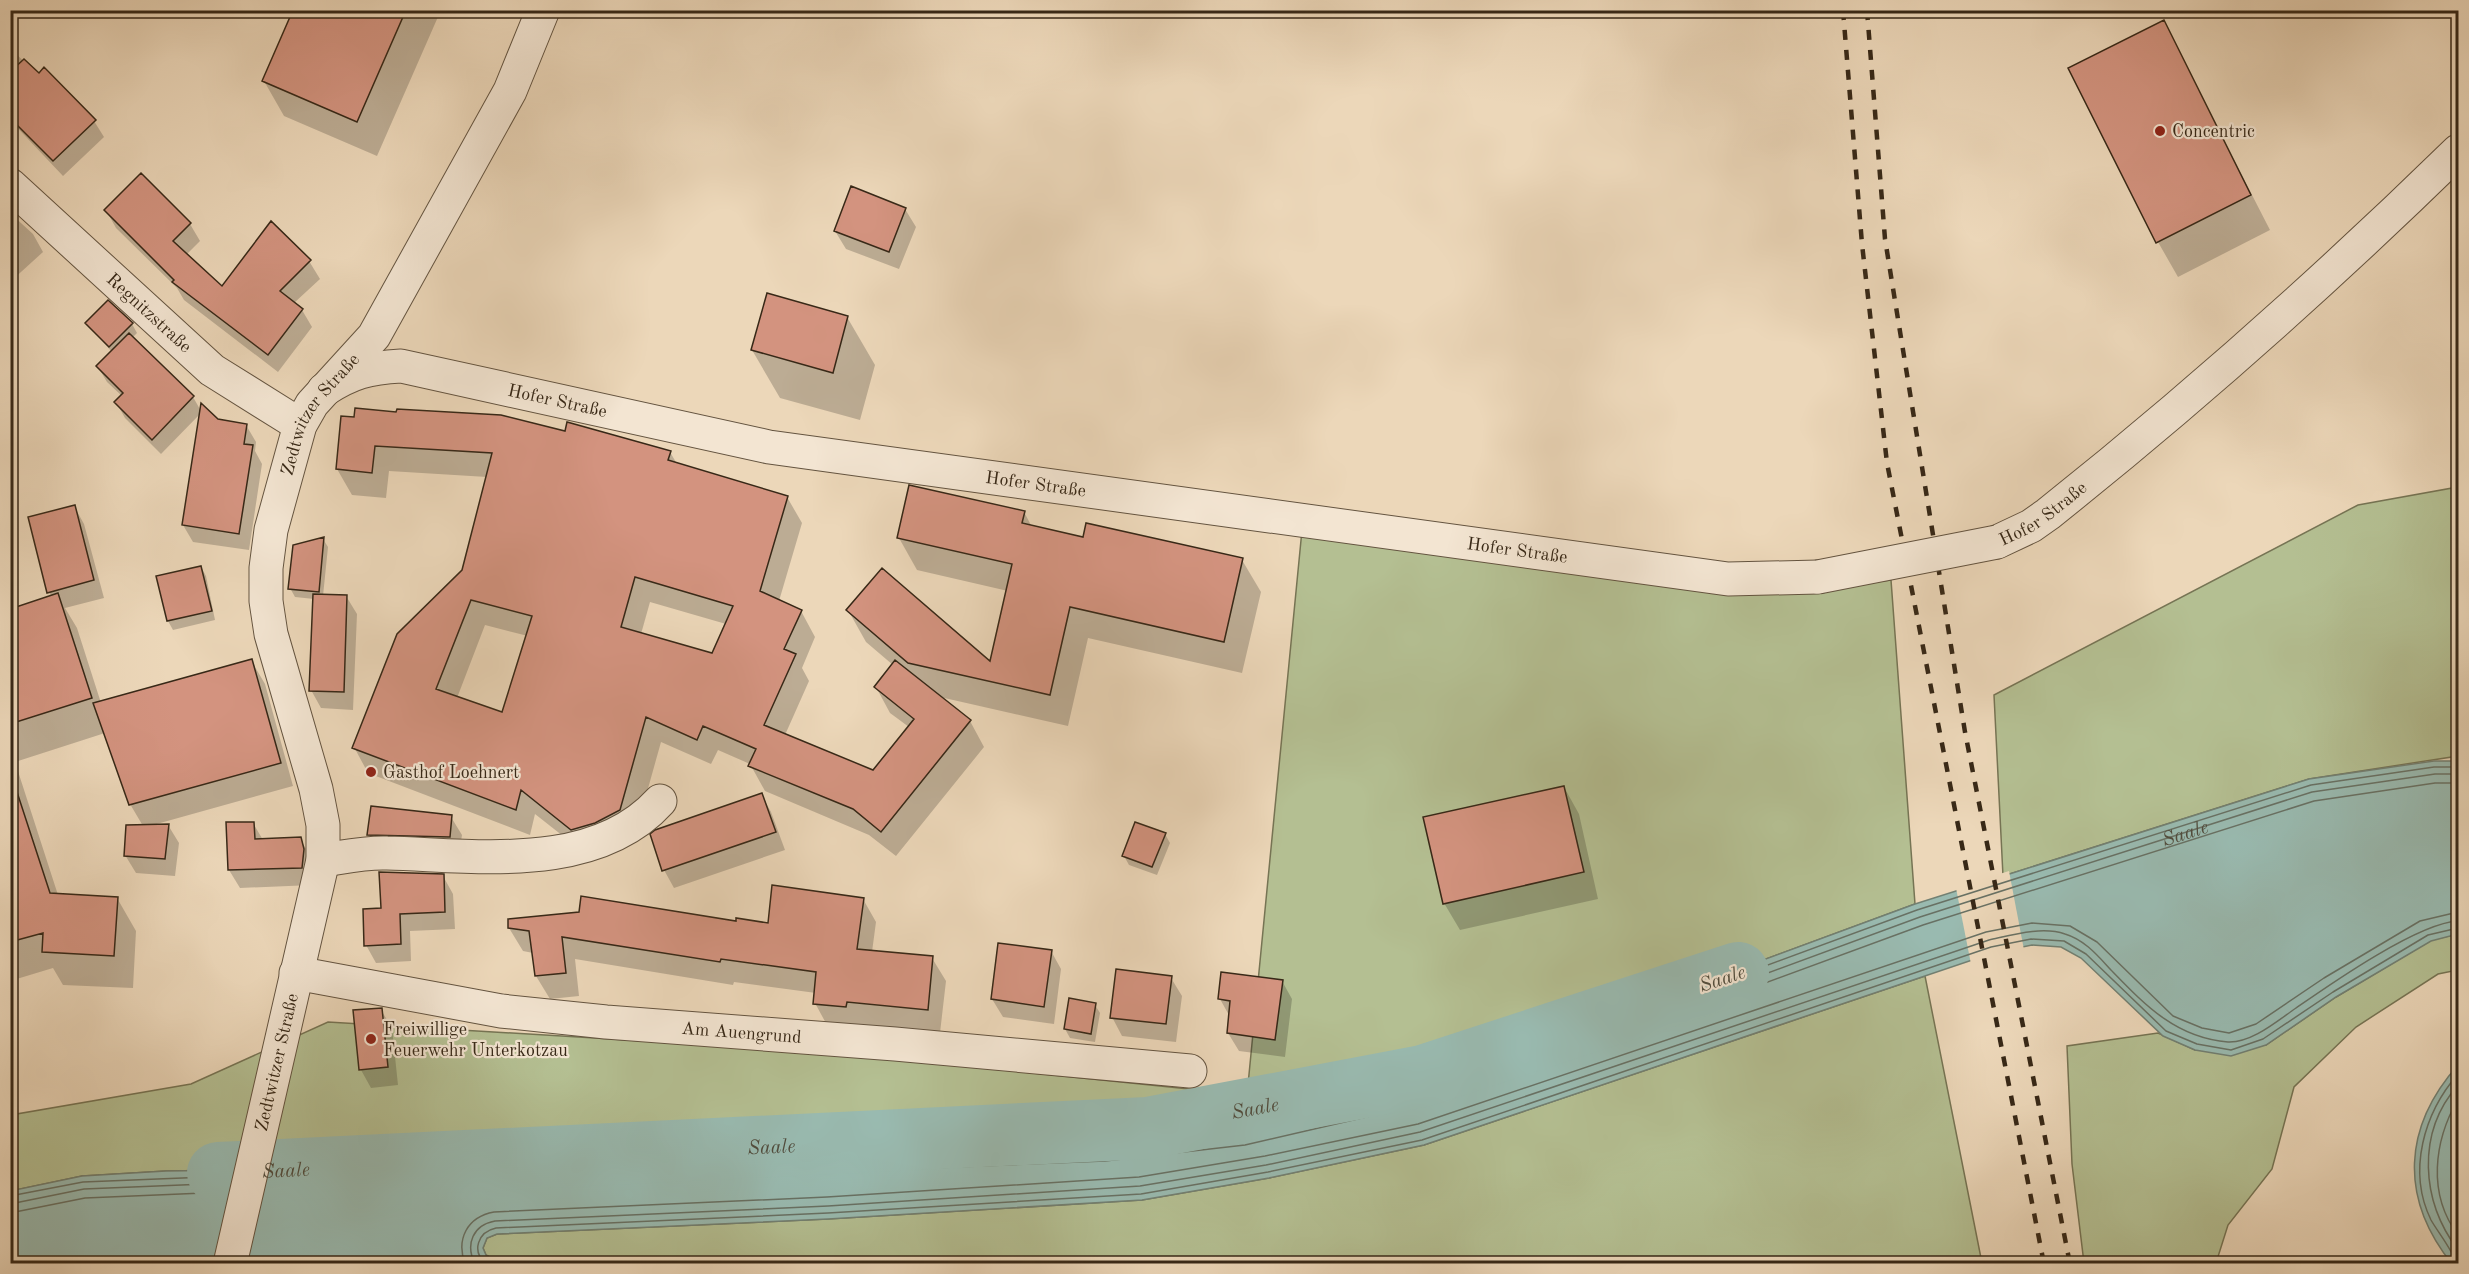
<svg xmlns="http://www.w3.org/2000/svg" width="2469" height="1274" viewBox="0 0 2469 1274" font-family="'Old Standard TT',serif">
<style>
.green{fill:#b4bf92;stroke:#767454;stroke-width:1.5}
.water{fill:#99bab0;stroke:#728073;stroke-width:1.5}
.pier{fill:#ecd7b9}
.shadow{fill:#0003;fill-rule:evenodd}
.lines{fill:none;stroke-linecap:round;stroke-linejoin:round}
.shore{stroke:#687164;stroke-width:1.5}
.river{stroke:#99bab0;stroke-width:62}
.building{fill:#d3937f;stroke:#372817;stroke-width:1.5;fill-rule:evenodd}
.minor-casing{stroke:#645440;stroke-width:35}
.minor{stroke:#f3e5d2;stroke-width:33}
.rail{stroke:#372817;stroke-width:4.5;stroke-dasharray:10 10;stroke-linecap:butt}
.minor-bridge-casing{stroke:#645440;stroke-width:35;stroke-linecap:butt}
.minor-bridge{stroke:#f3e5d2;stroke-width:33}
.poi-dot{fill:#8f2418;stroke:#f3e5d2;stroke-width:2}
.labels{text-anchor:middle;stroke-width:4.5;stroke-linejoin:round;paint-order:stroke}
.poi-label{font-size:18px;fill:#372817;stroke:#f3e5d2;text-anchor:start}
.street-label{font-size:18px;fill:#372817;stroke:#f3e5d2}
.water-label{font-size:20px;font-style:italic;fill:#504c3d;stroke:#f3e5d2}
</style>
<rect width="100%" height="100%" fill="#ecd7b9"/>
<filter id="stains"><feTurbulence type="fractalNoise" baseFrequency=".00333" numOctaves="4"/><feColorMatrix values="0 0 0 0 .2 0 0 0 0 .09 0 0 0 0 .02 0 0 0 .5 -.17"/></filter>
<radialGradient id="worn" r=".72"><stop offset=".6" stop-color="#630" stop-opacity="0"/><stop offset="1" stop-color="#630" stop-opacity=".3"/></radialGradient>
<path class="green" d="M 2458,487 L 2458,756 L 2309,779 L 2003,876 L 1994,695 L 2358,505 Z
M 1302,530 L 1812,589 L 1891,580 L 1915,904 L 1584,1026 L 1411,1084 L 1241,1123 L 1104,1139 L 375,1168 L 166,1171 L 82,1176 L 11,1191 L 11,1115 L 191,1084 L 328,1022 L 827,1052 L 1247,1095 Z
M 2458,934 L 2458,970 L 2438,974 L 2356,1027 L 2294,1087 L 2272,1169 L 2228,1225 L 2216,1263 L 2084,1263 L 2072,1164 L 2067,1046 L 2158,1033 L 2195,1050 L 2266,1045 L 2336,997 L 2431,940 Z
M 1925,976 L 1982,1263 L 500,1264 L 486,1255 L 483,1248 L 487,1238 L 497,1234 L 828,1219 L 1142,1200 L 1269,1178 L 1424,1145 Z"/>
<path class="water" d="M 2434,761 L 2458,761 L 2458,934 L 2431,941 L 2336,997 L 2266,1045 L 2231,1056 L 2195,1050 L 2163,1036 L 2081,958 L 2061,947 L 2032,945 L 1993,953 L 1424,1145 L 1269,1178 L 1142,1200 L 828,1219 L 497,1234 L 487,1238 L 483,1248 L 486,1255 L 500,1263 L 11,1264 L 10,1191 L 82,1176 L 166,1171 L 375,1168 L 1104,1139 L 1241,1123 L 1411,1084 L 1584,1026 L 1915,904 L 2309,779 Z
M 2458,1065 L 2458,1263 L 2452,1264 C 2399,1198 2403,1127 2458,1065 Z"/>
<path class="pier" d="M 2009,871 L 2024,950 L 1971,964 L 1956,888 Z"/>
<path class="shadow" d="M 294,10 L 441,10 L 377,156 L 284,116 L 264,81 Z
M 2163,22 L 2270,230 L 2178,277 L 2158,242 Z
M 10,48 L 39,76 L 94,121 L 104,137 L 63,176 L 10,120 Z
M 905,209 L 916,227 L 899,269 L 846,249 L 835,231 Z
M 106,210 L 190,224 L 200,241 L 186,255 L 222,288 L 309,261 L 320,279 L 294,303 L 302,310 L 312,327 L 278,372 L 184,300 L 177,288 L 116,228 Z
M 10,213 L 33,234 L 43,252 L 10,282 Z
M 108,302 L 132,324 L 137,333 L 132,338 L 193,397 L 201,411 L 217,420 L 246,425 L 256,442 L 255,451 L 262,464 L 249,550 L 193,542 L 183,525 L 200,414 L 161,454 L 125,418 L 116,402 L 122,396 L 107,382 L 98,367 L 112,352 L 86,323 Z
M 847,317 L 875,365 L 860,420 L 780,398 L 752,350 Z
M 342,417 L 566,433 L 670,452 L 677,464 L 787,497 L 802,523 L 779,601 L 801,611 L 815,637 L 802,668 L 809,681 L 785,735 L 873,772 L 909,727 L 890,713 L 876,687 L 893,665 L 866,642 L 848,610 L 991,664 L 1008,591 L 917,570 L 899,538 L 1024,512 L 1032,527 L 1084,539 L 1242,560 L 1261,592 L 1242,673 L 1088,638 L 1068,726 L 940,697 L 970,721 L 984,747 L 896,856 L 869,835 L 765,791 L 750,764 L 718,750 L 711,764 L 661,742 L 635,835 L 587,855 L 535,814 L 530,835 L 368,773 L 354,747 L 463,571 L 487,477 L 389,471 L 386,498 L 352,495 L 337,469 ZM 650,602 L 726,624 L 713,654 L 641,634 ZM 485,625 L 528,636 L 503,714 L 457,698 Z
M 74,506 L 84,524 L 104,598 L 65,608 L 77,628 L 101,703 L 251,660 L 265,684 L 293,786 L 153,825 L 168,825 L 179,843 L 175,876 L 136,873 L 125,855 L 143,826 L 130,804 L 105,733 L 15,762 L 58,895 L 117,898 L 136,931 L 133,988 L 63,985 L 53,968 L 10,981 L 10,610 L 52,597 L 49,592 Z
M 323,539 L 328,547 L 323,596 L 346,596 L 357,614 L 353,710 L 321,708 L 311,690 L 314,599 L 295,597 L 290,588 Z
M 201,567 L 206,576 L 215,620 L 173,630 L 168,621 L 158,577 Z
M 1564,787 L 1579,814 L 1598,899 L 1460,930 L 1444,903 Z
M 761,794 L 771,812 L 785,850 L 674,888 L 664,870 Z
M 451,817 L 462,835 L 459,854 L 379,852 L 369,834 Z
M 253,823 L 263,840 L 300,839 L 311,857 L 312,885 L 240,888 L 229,870 L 227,824 Z
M 1165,834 L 1170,843 L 1157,875 L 1129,865 L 1124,856 Z
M 443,876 L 453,894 L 455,929 L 410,931 L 411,961 L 376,963 L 366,945 L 383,909 Z
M 863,899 L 876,922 L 872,952 L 932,958 L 946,981 L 940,1033 L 859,1025 L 859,1029 L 828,1027 L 815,1003 L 816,993 L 734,982 L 733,985 L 575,959 L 579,996 L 550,999 L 536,976 L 533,953 L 523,951 L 509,928 L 737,922 L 769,924 Z
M 1051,951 L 1061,969 L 1054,1024 L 1003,1017 L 992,999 Z
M 1171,978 L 1182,996 L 1176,1042 L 1122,1036 L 1112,1017 Z
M 1282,981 L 1292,999 L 1285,1057 L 1239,1051 L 1228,1033 L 1230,1017 L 1220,999 Z
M 1095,1005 L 1100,1013 L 1095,1042 L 1070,1038 L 1065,1029 Z
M 381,1010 L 392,1028 L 398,1085 L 371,1088 L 361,1070 Z"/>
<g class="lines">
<g class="shore">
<path d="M 2458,1085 C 2416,1133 2421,1201 2458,1250"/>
<path d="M 2458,1099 C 2434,1141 2427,1194 2458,1235"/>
<path d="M 269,1175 L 375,1174 L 1104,1145 L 1242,1129 L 1413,1089 L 1586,1032 L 1917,910 L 2311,785 L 2434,767 L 2458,767"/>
<path id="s1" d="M 267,1183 L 375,1181 L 1104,1152 L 1244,1136 L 1415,1096 L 1588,1039 L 1920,917 L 2312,792 L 2435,774 L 2458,774"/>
<path d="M 265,1192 L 375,1190 L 1105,1161 L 1245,1145 L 1418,1105 L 1591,1047 L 1923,925 L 2314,801 L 2435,783 L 2458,783"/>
<path d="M 10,1196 L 83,1182 L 232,1176"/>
<path d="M 10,1204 L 84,1189 L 230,1183"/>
<path d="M 10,1213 L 85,1198 L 228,1192"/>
<path d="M 465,1264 C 456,1239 467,1217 494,1212 L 827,1197 L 1139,1177 L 1265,1156 L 1418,1124 L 1986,932 L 2032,923 L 2070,926 L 2097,942 L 2173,1016 L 2202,1028 L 2229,1033 L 2256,1024 L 2324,978 L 2420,921 L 2458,912"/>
<path d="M 475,1264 C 465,1244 473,1225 495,1221 L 828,1206 L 1140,1186 L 1266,1165 L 1420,1132 L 1989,940 C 2012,935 2042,926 2065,934 C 2085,940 2098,956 2111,970 C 2145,1005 2176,1038 2228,1042 C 2252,1043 2277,1021 2296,1008 C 2332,983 2418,923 2458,921"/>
<path d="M 486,1264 C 471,1251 478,1232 496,1228 L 828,1213 L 1141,1194 L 1268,1172 L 1422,1140 L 1991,947 L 2031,939 L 2064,941 L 2086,954 L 2166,1031 L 2197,1044 L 2231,1050 L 2263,1039 L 2333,992 L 2428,935 L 2458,928"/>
<path d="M 2456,1264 C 2455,1253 2437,1231 2431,1220 C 2407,1171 2424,1113 2458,1074"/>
</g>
<path class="river" id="s2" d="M 218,1173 L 1148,1128 L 1423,1076 L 1738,973"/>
</g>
<path class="building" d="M 293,10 L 406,10 L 357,122 L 262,81 Z
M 2164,20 L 2251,195 L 2156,243 L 2068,68 Z
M 24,59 L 39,73 L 44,67 L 96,120 L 53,161 L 10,118 L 10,72 Z
M 141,173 L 191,223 L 173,241 L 222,286 L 271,221 L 311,260 L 280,291 L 303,309 L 268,355 L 172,282 L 174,280 L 104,210 Z
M 851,186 L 906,208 L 889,252 L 834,231 Z
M 767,293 L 848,316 L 833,373 L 751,350 Z
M 108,300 L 133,323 L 109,347 L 85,323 Z
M 129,333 L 194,396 L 152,440 L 114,402 L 123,393 L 96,366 Z
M 201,403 L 218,419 L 247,424 L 244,444 L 253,445 L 239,534 L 182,525 Z
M 355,408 L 396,412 L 397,409 L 501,415 L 565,431 L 567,422 L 671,451 L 668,460 L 788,496 L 760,591 L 802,610 L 784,649 L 796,654 L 764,725 L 873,770 L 914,719 L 874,687 L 895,660 L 971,720 L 881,832 L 853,809 L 748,766 L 756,749 L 703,726 L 697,740 L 646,717 L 620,810 L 595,823 L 571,830 L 521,790 L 516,810 L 352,748 L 397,634 L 462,570 L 492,453 L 375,446 L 372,473 L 336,469 L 341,416 L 354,417 ZM 635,577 L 733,606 L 712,653 L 621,627 ZM 471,600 L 532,616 L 502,712 L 436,689 Z
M 909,485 L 1025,511 L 1022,523 L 1083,537 L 1086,523 L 1243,558 L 1224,642 L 1070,607 L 1050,695 L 908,663 L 846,610 L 882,568 L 990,661 L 1012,564 L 897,538 Z
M 75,505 L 94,580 L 47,593 L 28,517 Z
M 324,537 L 319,592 L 288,589 L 293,545 Z
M 201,566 L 212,611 L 167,621 L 156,576 Z
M 58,593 L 92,698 L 10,724 L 10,609 Z
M 313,594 L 347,595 L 344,692 L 309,691 Z
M 252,659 L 281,763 L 129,805 L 93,703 Z
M 1564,786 L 1584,872 L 1443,904 L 1423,817 Z
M 16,789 L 50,893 L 118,897 L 114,956 L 42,952 L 43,933 L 10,942 L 10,790 Z
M 762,793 L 776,832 L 662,871 L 650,834 L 655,830 Z
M 371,806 L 452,815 L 450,837 L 367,835 Z
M 226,822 L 254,822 L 255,839 L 301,837 L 304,849 L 302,868 L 228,870 Z
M 1135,822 L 1166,833 L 1152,867 L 1122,856 Z
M 169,824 L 165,859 L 124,856 L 126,825 Z
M 379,872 L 444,874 L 445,912 L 400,914 L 401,944 L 364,946 L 363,909 L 381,908 Z
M 772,885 L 864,898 L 857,949 L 933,956 L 928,1010 L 847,1002 L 846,1007 L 813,1004 L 816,972 L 721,959 L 720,962 L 562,937 L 566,973 L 535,976 L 529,931 L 508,928 L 508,919 L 579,912 L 581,896 L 736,921 L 736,918 L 768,923 Z
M 998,943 L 1052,950 L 1044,1007 L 991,999 Z
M 1116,969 L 1172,976 L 1166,1024 L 1110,1018 Z
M 1221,972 L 1283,980 L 1275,1040 L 1227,1033 L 1230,1001 L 1218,999 Z
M 1069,998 L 1096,1003 L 1091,1034 L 1064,1029 Z
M 382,1008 L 388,1067 L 359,1070 L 353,1010 Z"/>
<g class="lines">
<g class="minor-casing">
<g id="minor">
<path id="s3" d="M 10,185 L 212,370 L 300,425"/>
<path id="s4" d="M 324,390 C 352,372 368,368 401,366 L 769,447 L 1728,579 L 1818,577"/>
<path id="s5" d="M 1997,542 L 2031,526 L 2048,514 C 2191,400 2328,278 2458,151"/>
<path d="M 323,860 C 344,857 366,852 387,853 C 475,855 594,874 660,801"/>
<path id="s6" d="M 296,973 L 501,1011 L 606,1022 L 895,1044 L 1190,1071"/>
<path id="s7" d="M 230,1264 L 323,860 L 323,825 L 316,789 L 271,634 L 266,601 L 266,568 L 271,530 L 300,425 L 312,404 L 374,336 L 510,91 L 543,10"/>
</g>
</g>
<use href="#minor" class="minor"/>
<path class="rail" d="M 1843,10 L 1862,244 L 1887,463 L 2044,1264
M 1867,10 L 1885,239 L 1965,732 L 2070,1264"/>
<g class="minor-bridge-casing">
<path id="minor-bridge" d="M 1818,577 L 1997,542"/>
</g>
<use href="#minor-bridge" class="minor-bridge"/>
</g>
<g class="poi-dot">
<circle cx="2160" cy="131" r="6"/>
<circle cx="371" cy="772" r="6"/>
<circle cx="371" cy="1039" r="6"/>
</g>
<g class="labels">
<g class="poi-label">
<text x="2172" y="137">Concentric</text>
<text x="383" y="778">Gasthof Loehnert</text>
<text x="383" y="1035">Freiwillige<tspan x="383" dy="21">Feuerwehr Unterkotzau</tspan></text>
</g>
<g class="street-label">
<text dy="6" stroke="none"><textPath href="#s3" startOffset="189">Regnitzstraße</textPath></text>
<text dy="6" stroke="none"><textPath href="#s4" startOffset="242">Hofer Straße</textPath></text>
<text dy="6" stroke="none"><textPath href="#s7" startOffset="880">Zedtwitzer Straße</textPath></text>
<text dy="6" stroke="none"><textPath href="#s4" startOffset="728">Hofer Straße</textPath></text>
<text dy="6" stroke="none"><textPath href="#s5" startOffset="54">Hofer Straße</textPath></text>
<text dy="6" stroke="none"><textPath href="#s4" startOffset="1214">Hofer Straße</textPath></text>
<text dy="6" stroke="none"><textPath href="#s6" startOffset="450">Am Auengrund</textPath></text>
<text dy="6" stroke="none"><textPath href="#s7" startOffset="207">Zedtwitzer Straße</textPath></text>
</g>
<g class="water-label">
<text dy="7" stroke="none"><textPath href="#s1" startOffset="1968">Saale</textPath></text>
<text transform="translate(1722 978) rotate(-18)" y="7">Saale</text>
<text dy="7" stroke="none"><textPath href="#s2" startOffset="1040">Saale</textPath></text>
<text dy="7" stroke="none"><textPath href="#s2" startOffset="554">Saale</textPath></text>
<text dy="7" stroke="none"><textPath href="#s2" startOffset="68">Saale</textPath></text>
</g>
</g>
<rect width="2469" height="1274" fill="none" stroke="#ecd7b9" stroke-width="36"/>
<rect x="12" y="12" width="2445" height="1250" fill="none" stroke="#372817" stroke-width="3"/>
<rect x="18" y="18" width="2433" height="1238" fill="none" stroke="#372817" stroke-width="1.5"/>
<rect width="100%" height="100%" filter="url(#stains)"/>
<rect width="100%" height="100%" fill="url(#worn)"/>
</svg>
